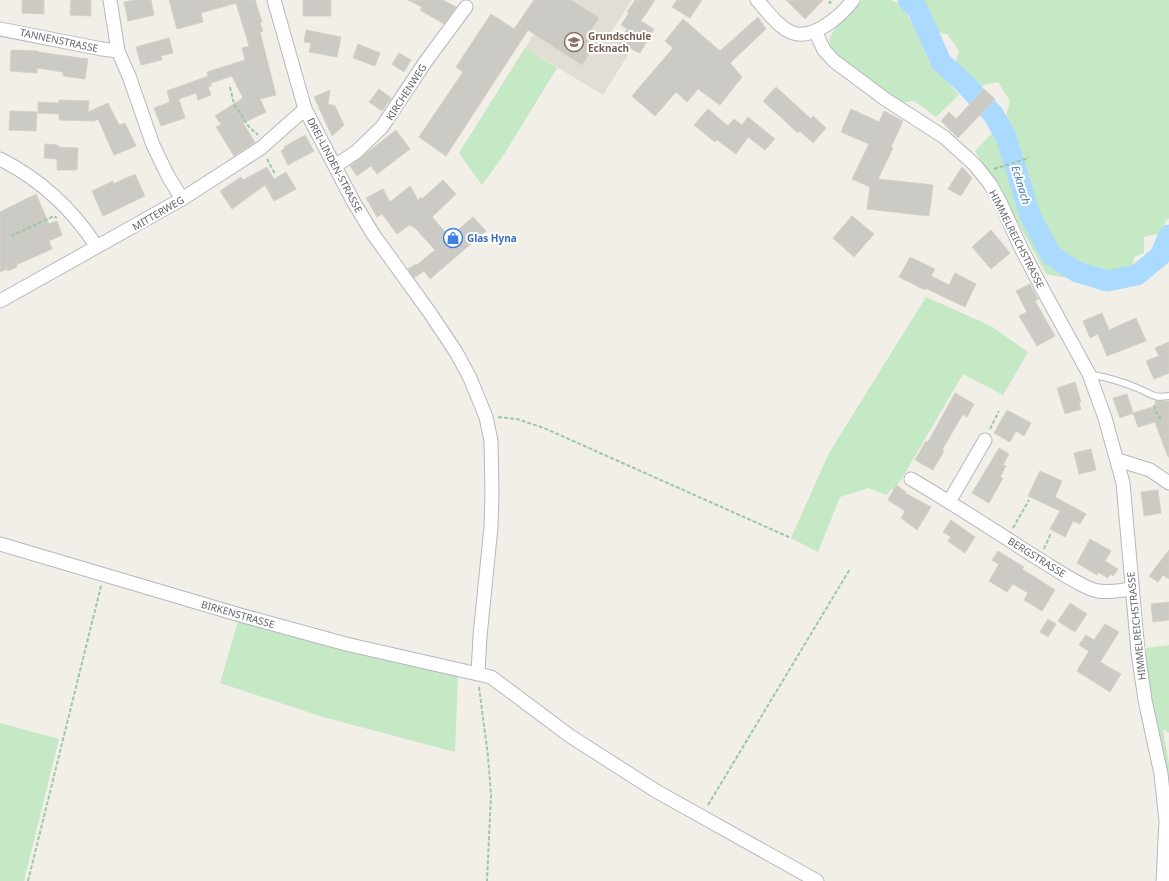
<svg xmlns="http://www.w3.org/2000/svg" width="1169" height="881" viewBox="0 0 1169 881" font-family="'Noto Sans',sans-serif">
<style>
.education{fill:#e1ded6}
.green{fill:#c5e8c5}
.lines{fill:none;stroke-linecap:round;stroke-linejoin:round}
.river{stroke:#aadaff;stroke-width:21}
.building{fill:#cccac5;stroke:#d6d1c6}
.lane-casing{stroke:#b5b8bc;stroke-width:8}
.street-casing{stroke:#b5b8bc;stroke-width:15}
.path{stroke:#9cc7a9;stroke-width:2;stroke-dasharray:4 2;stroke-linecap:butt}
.lane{stroke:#fff;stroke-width:6}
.street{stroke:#fff;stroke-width:13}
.labels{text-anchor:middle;stroke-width:4;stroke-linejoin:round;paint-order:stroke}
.education-label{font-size:10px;font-weight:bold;fill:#785e54;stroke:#fff;text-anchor:start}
.street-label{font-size:10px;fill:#5f6368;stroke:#fff}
.shop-label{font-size:10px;font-weight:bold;fill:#366cbe;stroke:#fff;text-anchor:start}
.water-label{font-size:11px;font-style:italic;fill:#4174aa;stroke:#fff}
</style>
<rect width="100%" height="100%" fill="#f1efe8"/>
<path class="education" d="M 534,0 L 632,0 L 609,35 L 631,50 L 603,95 L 525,48 L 549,10 Z"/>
<path class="green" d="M 862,0 L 891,0 L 900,4 L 914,25 L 929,62 L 959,95 L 936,117 L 914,101 C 910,101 905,103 902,102 C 892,100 844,64 837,56 C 833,50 828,44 830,37 C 834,26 854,12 862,0 Z
M 915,0 L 1169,0 L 1169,218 L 1165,222 L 1161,233 L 1144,237 L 1144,253 L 1134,257 L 1133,268 L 1125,287 L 1108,286 L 1046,274 L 1011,210 L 975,151 L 1005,120 L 1010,101 L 998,82 L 980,86 L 955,64 L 959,51 L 947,34 L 938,32 L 936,37 L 922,6 Z
M 525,48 L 557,68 L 505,153 L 482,185 L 459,153 Z
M 926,297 L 991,326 L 1028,352 L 1003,395 L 963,374 L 901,480 L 886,495 L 869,488 L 840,497 L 818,552 L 791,538 L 829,453 Z
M 239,618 L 458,675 L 455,752 L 323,717 L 220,683 Z
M 1169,645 L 1169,733 L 1163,729 L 1169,764 L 1169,803 L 1144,656 L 1146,648 Z
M 0,723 L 59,739 L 24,881 L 0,881 Z"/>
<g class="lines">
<path class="river" d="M 908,0 L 918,10 L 941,62 L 964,83 L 993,114 L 1006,137 L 1030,215 L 1051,255 L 1077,272 L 1107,281 L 1137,275 L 1160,256 L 1169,235"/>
</g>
<path class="building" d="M 22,0 L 44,0 L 44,14 L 22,13 Z
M 71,0 L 91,0 L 91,16 L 70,15 Z
M 134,0 L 151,0 L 154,15 L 128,21 L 124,2 Z
M 169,0 L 255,0 L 262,22 L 260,23 L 263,31 L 260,32 L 276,95 L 260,99 L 266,112 L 243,123 L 255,142 L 234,156 L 216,127 L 221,124 L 215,116 L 243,98 L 232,76 L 211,83 L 210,82 L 212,85 L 208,87 L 211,95 L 198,100 L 196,93 L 179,99 L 185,118 L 161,126 L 154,108 L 170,102 L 167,91 L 208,76 L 207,72 L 245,60 L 242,48 L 249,46 L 236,3 L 201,13 L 203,22 L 177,29 Z
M 303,0 L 331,0 L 331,16 L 303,16 Z
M 408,0 L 443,0 L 456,7 L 444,24 L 420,10 L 422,7 Z
M 534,0 L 571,0 L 599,18 L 588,35 L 597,41 L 582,65 L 528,30 L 446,156 L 419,137 L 463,72 L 456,67 L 491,14 L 514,29 Z
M 635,0 L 655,0 L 641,21 L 654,29 L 640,53 L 619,43 L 627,29 L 621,25 L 629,13 L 627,12 Z
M 677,0 L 702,0 L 690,18 L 672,7 Z
M 786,0 L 823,0 L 805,19 Z
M 758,17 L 766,29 L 730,63 L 742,77 L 720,105 L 698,89 L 687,102 L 676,92 L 655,116 L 632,96 L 673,48 L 665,41 L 683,19 L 720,51 Z
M 306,30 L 341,37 L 337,57 L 309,52 L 311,43 L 304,42 Z
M 169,38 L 173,53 L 161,56 L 162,60 L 141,65 L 136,47 Z
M 358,44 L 380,53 L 375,66 L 353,58 Z
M 11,50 L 38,51 L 38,52 L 88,59 L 85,79 L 63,76 L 63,72 L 37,68 L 37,73 L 10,71 Z
M 399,53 L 411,60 L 404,72 L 392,64 Z
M 776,87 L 811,119 L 813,116 L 826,128 L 813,143 L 800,131 L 798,133 L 763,101 Z
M 379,89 L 391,98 L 382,111 L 369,102 Z
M 984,89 L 995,99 L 958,138 L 941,121 L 949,112 L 956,119 Z
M 330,90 L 328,104 L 335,106 L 344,125 L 332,136 L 314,97 Z
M 59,100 L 89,101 L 88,112 L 108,103 L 119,125 L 125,123 L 136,146 L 114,155 L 98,119 L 94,121 L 59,120 L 59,114 L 38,113 L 38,102 L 59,103 Z
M 708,109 L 728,126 L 734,119 L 742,125 L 748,117 L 775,139 L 765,150 L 748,137 L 736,154 L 717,140 L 715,142 L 694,125 Z
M 851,109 L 879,122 L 884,111 L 903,121 L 891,147 L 893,148 L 878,179 L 933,185 L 929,216 L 867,209 L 870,187 L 852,179 L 869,144 L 841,132 Z
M 10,111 L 37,112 L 36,131 L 9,130 Z
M 396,130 L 410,149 L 377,174 L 371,166 L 357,176 L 350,166 Z
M 305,135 L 314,151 L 288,165 L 281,151 L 285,148 L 284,147 Z
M 45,144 L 58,145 L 58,147 L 78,148 L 77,170 L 57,170 L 57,159 L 44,158 Z
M 267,167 L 274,179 L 286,172 L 296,189 L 274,201 L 265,185 L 232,209 L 220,191 L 241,177 L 243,180 Z
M 962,167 L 972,178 L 961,196 L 948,189 Z
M 135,174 L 145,196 L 103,216 L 92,191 L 113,181 L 113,184 Z
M 443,180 L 456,194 L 432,217 L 450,237 L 473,217 L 486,231 L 430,279 L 424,271 L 414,278 L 408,269 L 416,264 L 417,265 L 435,250 L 415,228 L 409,225 L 397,234 L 382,214 L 377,217 L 366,198 L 383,189 L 390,202 L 410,186 L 418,200 L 421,197 L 422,199 Z
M 36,194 L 49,224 L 57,221 L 62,235 L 49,241 L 52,249 L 16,265 L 17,267 L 8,271 L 7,269 L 0,272 L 0,212 Z
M 852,216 L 874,234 L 854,257 L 833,238 Z
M 991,230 L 1010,253 L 991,269 L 972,247 Z
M 910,257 L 935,269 L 931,276 L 949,285 L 955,273 L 976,284 L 965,307 L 925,288 L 925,290 L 899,277 Z
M 1030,284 L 1038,299 L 1035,301 L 1055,336 L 1037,346 L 1019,316 L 1027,312 L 1016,291 Z
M 1102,313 L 1109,330 L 1136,318 L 1146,341 L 1107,356 L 1098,334 L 1090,338 L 1083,321 Z
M 1169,342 L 1169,373 L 1154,379 L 1146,361 L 1159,356 L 1155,348 Z
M 1075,382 L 1081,402 L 1079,403 L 1081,409 L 1065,414 L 1057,388 Z
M 955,393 L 974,404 L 967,417 L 963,414 L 942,450 L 944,451 L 933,470 L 915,460 L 926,441 L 928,442 Z
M 1127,394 L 1133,413 L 1120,418 L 1113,398 Z
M 1155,401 L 1169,401 L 1169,457 L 1168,457 L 1155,422 L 1138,427 L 1133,413 L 1156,406 Z
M 1007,410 L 1031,423 L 1024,436 L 1016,431 L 1010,442 L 994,433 Z
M 999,448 L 1009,454 L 1003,465 L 1006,466 L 1000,477 L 1003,478 L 989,503 L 972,493 Z
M 1091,449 L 1096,470 L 1079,474 L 1074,453 Z
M 1040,471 L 1062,481 L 1055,497 L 1086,514 L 1080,524 L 1073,521 L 1065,537 L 1050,529 L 1060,511 L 1028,496 Z
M 896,485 L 906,492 L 905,493 L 931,507 L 917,530 L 901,518 L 905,511 L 888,500 Z
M 1158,490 L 1161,513 L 1144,516 L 1141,492 Z
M 951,520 L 975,537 L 965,553 L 948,541 L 951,537 L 943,532 Z
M 1090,539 L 1111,551 L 1105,561 L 1118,569 L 1113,576 L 1110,574 L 1108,578 L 1098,572 L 1097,575 L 1077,563 Z
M 1169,550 L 1169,579 L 1163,575 L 1158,582 L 1149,576 Z
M 998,551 L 1024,567 L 1022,569 L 1055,590 L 1042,611 L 1024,600 L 1028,593 L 1013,584 L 1007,592 L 989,581 L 999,564 L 992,560 Z
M 1169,602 L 1169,620 L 1153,622 L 1151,604 Z
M 1070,603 L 1087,614 L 1075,632 L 1058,621 Z
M 1048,619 L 1056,624 L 1048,637 L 1040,632 Z
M 1105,624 L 1119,632 L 1100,662 L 1121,674 L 1110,692 L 1077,671 L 1089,651 L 1079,645 L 1086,635 L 1094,640 Z"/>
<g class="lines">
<g class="lane-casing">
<path id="lane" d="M 1089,374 C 1105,377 1121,381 1137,388 C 1151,393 1152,399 1169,396"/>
</g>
<g class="street-casing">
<path id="street" d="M 110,0 L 118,51 L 129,76 L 153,145 L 168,176 L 182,199
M 274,0 L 305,109 L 353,201 L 373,234 L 430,313 L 456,352 L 470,378 L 486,417 L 491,441 L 492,494 L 491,527 L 480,636 L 478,673
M 757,0 C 767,11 779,28 793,33 C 814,40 842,15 853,0
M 0,29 L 102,49 L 118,51
M 815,31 L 824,50 L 834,61 L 885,99 L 944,137 L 975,165 L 990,184 L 1001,204 L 1021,248 L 1043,290 L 1089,374 L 1105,418 L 1123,483 L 1138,652 L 1145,700 L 1161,774 L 1166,821 L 1163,881
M 0,159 C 40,179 73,210 97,247
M 335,166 L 356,152 L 382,127 L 426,61 L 466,7
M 0,301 L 182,199 L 261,148 L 305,109
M 1118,460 L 1150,470 L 1169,483
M 911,479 C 954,504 995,531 1037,558 C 1051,566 1084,589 1098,591 C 1109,593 1121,590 1131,589
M 949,502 L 985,440
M 0,544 L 240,615 L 346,644 L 491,677 L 570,736 L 656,791 L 817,881"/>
</g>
<path class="path" d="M 829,1 L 830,3 L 833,0
M 230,87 L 234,104 L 249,127 L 258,135
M 267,159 L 275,174
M 994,169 L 1029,158
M 11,236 L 54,216 L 57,218
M 1154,405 L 1157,414 L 1162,420
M 498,417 L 517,419 L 544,428 L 791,538
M 990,429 L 999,411
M 1013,528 L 1029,500
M 1044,549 L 1051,533
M 479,687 L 488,756 L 491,795 L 487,881
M 708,805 L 850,569
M 28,881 L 101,586"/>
<use href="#lane" class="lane"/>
<use href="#street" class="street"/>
</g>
<defs>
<g id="school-ring" transform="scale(1)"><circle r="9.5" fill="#fff" stroke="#8d6e63" stroke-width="1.5"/><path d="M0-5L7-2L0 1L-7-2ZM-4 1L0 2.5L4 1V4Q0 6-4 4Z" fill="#8d6e63"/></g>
<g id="shop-ring" transform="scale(1)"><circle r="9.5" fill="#fff" stroke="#3f7fe0" stroke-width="1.5"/><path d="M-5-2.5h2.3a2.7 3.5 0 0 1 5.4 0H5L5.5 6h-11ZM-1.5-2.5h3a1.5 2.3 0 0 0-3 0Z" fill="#3f7fe0"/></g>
</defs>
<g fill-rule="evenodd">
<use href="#school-ring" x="574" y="42"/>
<use href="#shop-ring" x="453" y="238"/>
</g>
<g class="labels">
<g class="education-label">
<text x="588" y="40">Grundschule<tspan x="588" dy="12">Ecknach</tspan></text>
</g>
<g class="street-label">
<text transform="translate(59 40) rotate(12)" y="4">TANNENSTRASSE</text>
<text transform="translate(406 92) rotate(-57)" y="4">KIRCHENWEG</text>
<text transform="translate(335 165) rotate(62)" y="4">DREI-LINDEN-STRASSE</text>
<text transform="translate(158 213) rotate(-30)" y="4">MITTERWEG</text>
<text transform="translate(1017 239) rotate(63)" y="4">HIMMELREICHSTRASSE</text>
<text transform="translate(1037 557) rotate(32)" y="4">BERGSTRASSE</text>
<text transform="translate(238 614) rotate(16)" y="4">BIRKENSTRASSE</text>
<text transform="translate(1136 626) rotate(-96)" y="4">HIMMELREICHSTRASSE</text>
</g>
<g class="shop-label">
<text x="467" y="242">Glas Hyna</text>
</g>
<g class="water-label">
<text transform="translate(1021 185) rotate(73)" y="4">Ecknach</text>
</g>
</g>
</svg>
